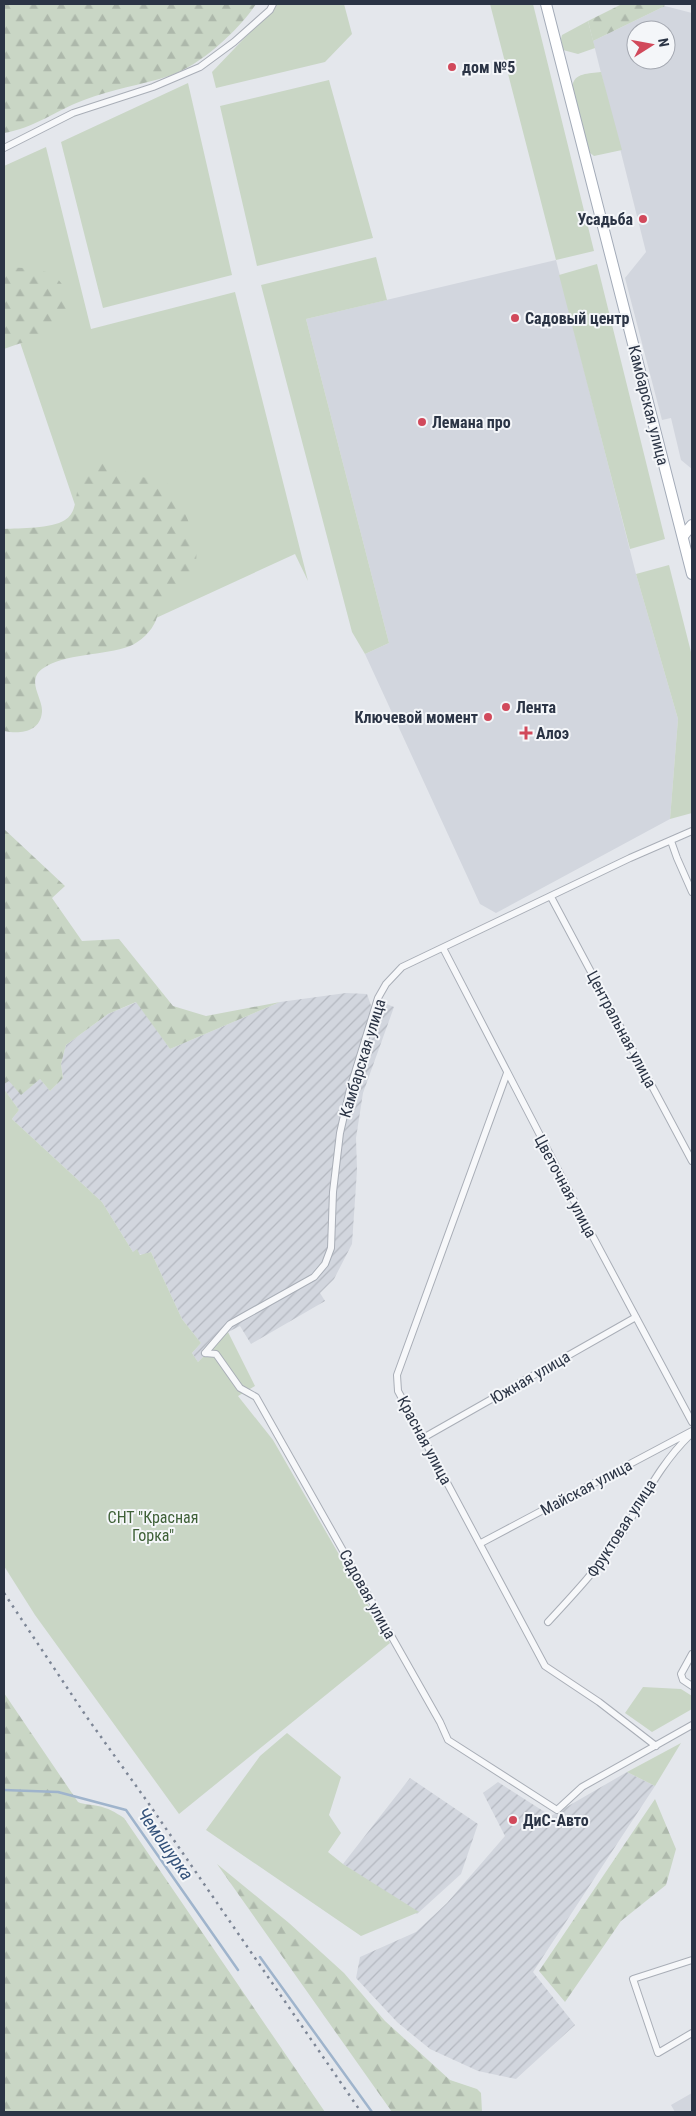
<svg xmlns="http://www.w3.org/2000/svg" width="696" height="2116" viewBox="0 0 696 2116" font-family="'Roboto Condensed',sans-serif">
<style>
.built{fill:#d2d6de;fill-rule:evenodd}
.industrial{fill:url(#industrial-furrows)}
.green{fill:#c9d6c5}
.forest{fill:url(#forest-firs)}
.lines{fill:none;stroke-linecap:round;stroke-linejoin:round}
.stream{stroke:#9fb4cc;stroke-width:2.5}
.minor-casing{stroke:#a9aeb7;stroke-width:8}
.primary-casing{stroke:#a3abb8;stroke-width:12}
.minor{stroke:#f7f8fa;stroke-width:6}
.primary{stroke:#fff;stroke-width:10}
.rail{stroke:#7d8696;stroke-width:2.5;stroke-dasharray:2.5 5;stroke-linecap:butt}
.poi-dot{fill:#d1495b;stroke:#f4f6f9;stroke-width:2}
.labels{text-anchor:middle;stroke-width:4;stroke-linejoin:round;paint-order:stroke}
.poi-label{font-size:16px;font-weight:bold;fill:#2b3445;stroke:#f4f6f9;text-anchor:start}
.street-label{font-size:16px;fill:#2b3445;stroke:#f4f6f9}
.park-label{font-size:16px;fill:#3f6138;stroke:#f4f6f9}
.water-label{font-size:18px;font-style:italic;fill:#34527a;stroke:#f4f6f9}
</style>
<defs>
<pattern id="industrial-furrows" width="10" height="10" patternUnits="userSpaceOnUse" patternTransform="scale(1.25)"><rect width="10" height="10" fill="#d2d6de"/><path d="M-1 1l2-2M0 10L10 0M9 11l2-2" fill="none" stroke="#b4b8c0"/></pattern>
<pattern id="forest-firs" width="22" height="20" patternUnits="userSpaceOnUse" patternTransform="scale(1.25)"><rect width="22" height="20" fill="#c9d6c5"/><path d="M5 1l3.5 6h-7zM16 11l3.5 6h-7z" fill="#adb8ab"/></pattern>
</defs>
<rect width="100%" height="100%" fill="#e4e7ec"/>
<path class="built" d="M 665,6 L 692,13 L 692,469 L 681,460 L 671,418 L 662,420 L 625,278 L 646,252 L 593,41 ZM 636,30 L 666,30 L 666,60 L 636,60 Z
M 556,260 L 636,574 L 678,719 L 670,819 L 496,913 L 480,904 L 365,654 L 389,643 L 306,319 Z
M 692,2093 L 692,2112 L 675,2112 L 671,2105 Z"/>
<path class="industrial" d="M 346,993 L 367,994 L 376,1020 L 384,1003 L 394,1007 L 363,1093 L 356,1138 L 357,1170 L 352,1244 L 334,1279 L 320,1293 L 325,1301 L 251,1344 L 240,1326 L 228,1332 L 198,1362 L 192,1353 L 201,1343 L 182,1319 L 151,1252 L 143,1255 L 133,1252 L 102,1202 L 12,1119 L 19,1110 L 4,1089 L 4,1084 L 9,1081 L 40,1079 L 50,1091 L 63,1078 L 61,1064 L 66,1045 L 108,1014 L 137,1002 L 170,1049 L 280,1002 Z
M 627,1772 L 655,1786 L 533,1972 L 575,2025 L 516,2079 L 478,2071 L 430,2049 L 397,2022 L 356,1978 L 360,1957 L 416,1932 L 447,1903 L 505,1836 L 483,1793 L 498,1782 L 551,1816 Z
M 410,1778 L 478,1824 L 461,1874 L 417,1914 L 343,1864 Z"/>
<path class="green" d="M 277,4 L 344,4 L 352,34 L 325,62 L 216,88 L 212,72 Z
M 490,4 L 533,4 L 594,251 L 556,260 Z
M 588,21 L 595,48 L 578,54 L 563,50 L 561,39 L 562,35 Z
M 601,72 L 622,150 L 594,156 L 589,152 L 572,87 C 574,72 589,74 601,72 Z
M 329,80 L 373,238 L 257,266 L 220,106 Z
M 188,83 L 232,275 L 103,308 L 61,142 Z
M 46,147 L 91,329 L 235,292 L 308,581 L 295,554 L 119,635 L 4,295 L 4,166 Z
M 376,257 L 387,300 L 306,319 L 389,643 L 365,654 L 352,632 L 261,285 Z
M 597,264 L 665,539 L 630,549 L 559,275 Z
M 669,565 L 692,656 L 692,813 L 670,819 L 678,719 L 636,574 Z
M 4,1089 L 19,1110 L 12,1119 L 102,1202 L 133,1252 L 137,1249 L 140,1255 L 151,1252 L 182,1319 L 201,1343 L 192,1353 L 198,1362 L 228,1332 L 255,1386 L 238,1396 L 273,1440 L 390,1643 L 179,1814 L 35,1615 L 4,1566 Z
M 643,1687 L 681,1689 L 692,1696 L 692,1709 L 652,1732 L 625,1713 Z
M 287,1733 L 341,1777 L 329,1815 L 341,1833 L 328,1852 L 343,1864 L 419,1912 L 361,1936 L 206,1830 L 260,1756 Z
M 681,1743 L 655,1786 L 627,1772 Z"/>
<path class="forest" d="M 4,4 L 256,4 C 239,30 200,66 169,76 C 141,85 112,89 84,100 C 57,110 34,128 4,133 Z
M 622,4 L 662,4 L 665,6 L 593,41 L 588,21 Z
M 4,267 C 30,269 61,265 67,298 C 69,307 67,316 60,323 C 46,337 22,342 4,349 Z
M 103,463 C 116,464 122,471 133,475 C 147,480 159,475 171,487 C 185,513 211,555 186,583 C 178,591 166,595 160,605 C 158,610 158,615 156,620 C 152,631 140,642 130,646 C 104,656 64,653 42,669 C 26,681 43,698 42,712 C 40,733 19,734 4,731 L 4,529 C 20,528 51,529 65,520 C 86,506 64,476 103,463 Z
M 4,829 L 65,886 L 52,898 L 82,941 L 119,939 L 173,1006 L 206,1016 L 280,1002 L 170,1049 L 136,1002 L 108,1014 L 66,1045 L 61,1064 L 63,1078 L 50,1091 L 40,1079 L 21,1095 L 9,1081 L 4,1084 Z
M 4,1693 L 78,1802 C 84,1805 91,1804 98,1806 C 108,1808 115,1812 124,1818 L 325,2112 L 4,2112 Z
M 655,1799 L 676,1849 L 666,1885 L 621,1921 L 565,2002 L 539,1971 Z
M 217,1864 L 289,1923 L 344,1973 L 385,2021 L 450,2080 L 477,2089 L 481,2093 L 482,2112 L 392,2112 Z"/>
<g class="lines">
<path class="stream" d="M 4,1790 L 58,1792 L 126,1810 L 238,1970
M 260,1957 L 372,2112"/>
<g class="minor-casing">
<path id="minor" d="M 4,148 L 73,113 L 153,87 L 200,67 L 234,42 L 270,10 L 273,4
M 671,841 L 677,858 L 692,892
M 551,897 L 692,1161
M 443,948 L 584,1220 L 692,1422
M 507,1073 L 397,1375 L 398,1391 L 545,1666 L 599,1702 L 656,1746
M 205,1353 L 230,1324 L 314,1277 L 325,1264 L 331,1248 L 333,1192 L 340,1133 L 350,1089 L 378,998 L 386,984 L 402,967 L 630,858 L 692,831
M 205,1353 L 216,1354 L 240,1388 L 256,1397 L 440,1722 L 448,1740 L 557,1810 L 582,1787 L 692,1725
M 423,1438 L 636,1317
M 481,1543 L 692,1431
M 548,1622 C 574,1594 599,1567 620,1536 C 643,1501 659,1465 690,1435
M 692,1654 L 681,1674 L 683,1680 L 692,1686
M 692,1960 L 633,1979 L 658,2053 L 692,2033"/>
</g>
<g class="primary-casing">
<path id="primary" d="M 546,4 L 692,574
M 683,536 L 692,525"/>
</g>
<use href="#minor" class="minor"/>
<use href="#primary" class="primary"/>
<path class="rail" d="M 4,1593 L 86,1716 L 149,1804 L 361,2112"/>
</g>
<g class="poi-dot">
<circle cx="452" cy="67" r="5"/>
<circle cx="643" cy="219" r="5"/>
<circle cx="515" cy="318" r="5"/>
<circle cx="422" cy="422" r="5"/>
<circle cx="506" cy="707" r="5"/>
<circle cx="488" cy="717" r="5"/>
<path d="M523.5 725.5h5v5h5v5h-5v5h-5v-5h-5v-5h5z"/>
<circle cx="513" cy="1820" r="5"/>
</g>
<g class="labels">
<g class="poi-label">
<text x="462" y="73">дом №5</text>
<text x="633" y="225" text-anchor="end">Усадьба</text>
<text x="525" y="324">Садовый центр</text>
<text x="432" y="428">Лемана про</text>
<text x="516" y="713">Лента</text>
<text x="478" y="723" text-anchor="end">Ключевой момент</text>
<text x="536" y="739">Алоэ</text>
<text x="523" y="1826">ДиС-Авто</text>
</g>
<g class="street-label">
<text transform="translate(649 405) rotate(76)" y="6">Камбарская улица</text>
<text transform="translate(622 1029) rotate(62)" y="6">Центральная улица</text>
<text transform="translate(362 1058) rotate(-73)" y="6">Камбарская улица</text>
<text transform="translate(566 1186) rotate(62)" y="6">Цветочная улица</text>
<text transform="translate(530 1377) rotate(-30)" y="6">Южная улица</text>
<text transform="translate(425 1440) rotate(62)" y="6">Красная улица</text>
<text transform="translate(586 1487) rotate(-28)" y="6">Майская улица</text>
<text transform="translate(621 1528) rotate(-57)" y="6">Фруктовая улица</text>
<text transform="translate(368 1594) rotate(61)" y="6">Садовая улица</text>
</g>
<g class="park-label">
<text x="153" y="1523">СНТ "Красная<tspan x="153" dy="18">Горка"</tspan></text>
</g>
<g class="water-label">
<text transform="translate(165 1844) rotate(55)" y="6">Чемошурка</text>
</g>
</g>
<rect width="696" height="2116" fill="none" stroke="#2b3445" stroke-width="10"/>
<g transform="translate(651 45) rotate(79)"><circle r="24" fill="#f4f6f9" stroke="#a4a8b1"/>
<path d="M0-4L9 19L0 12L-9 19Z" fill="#d1495b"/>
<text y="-8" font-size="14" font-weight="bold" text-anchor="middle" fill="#2b3445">N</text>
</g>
</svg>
